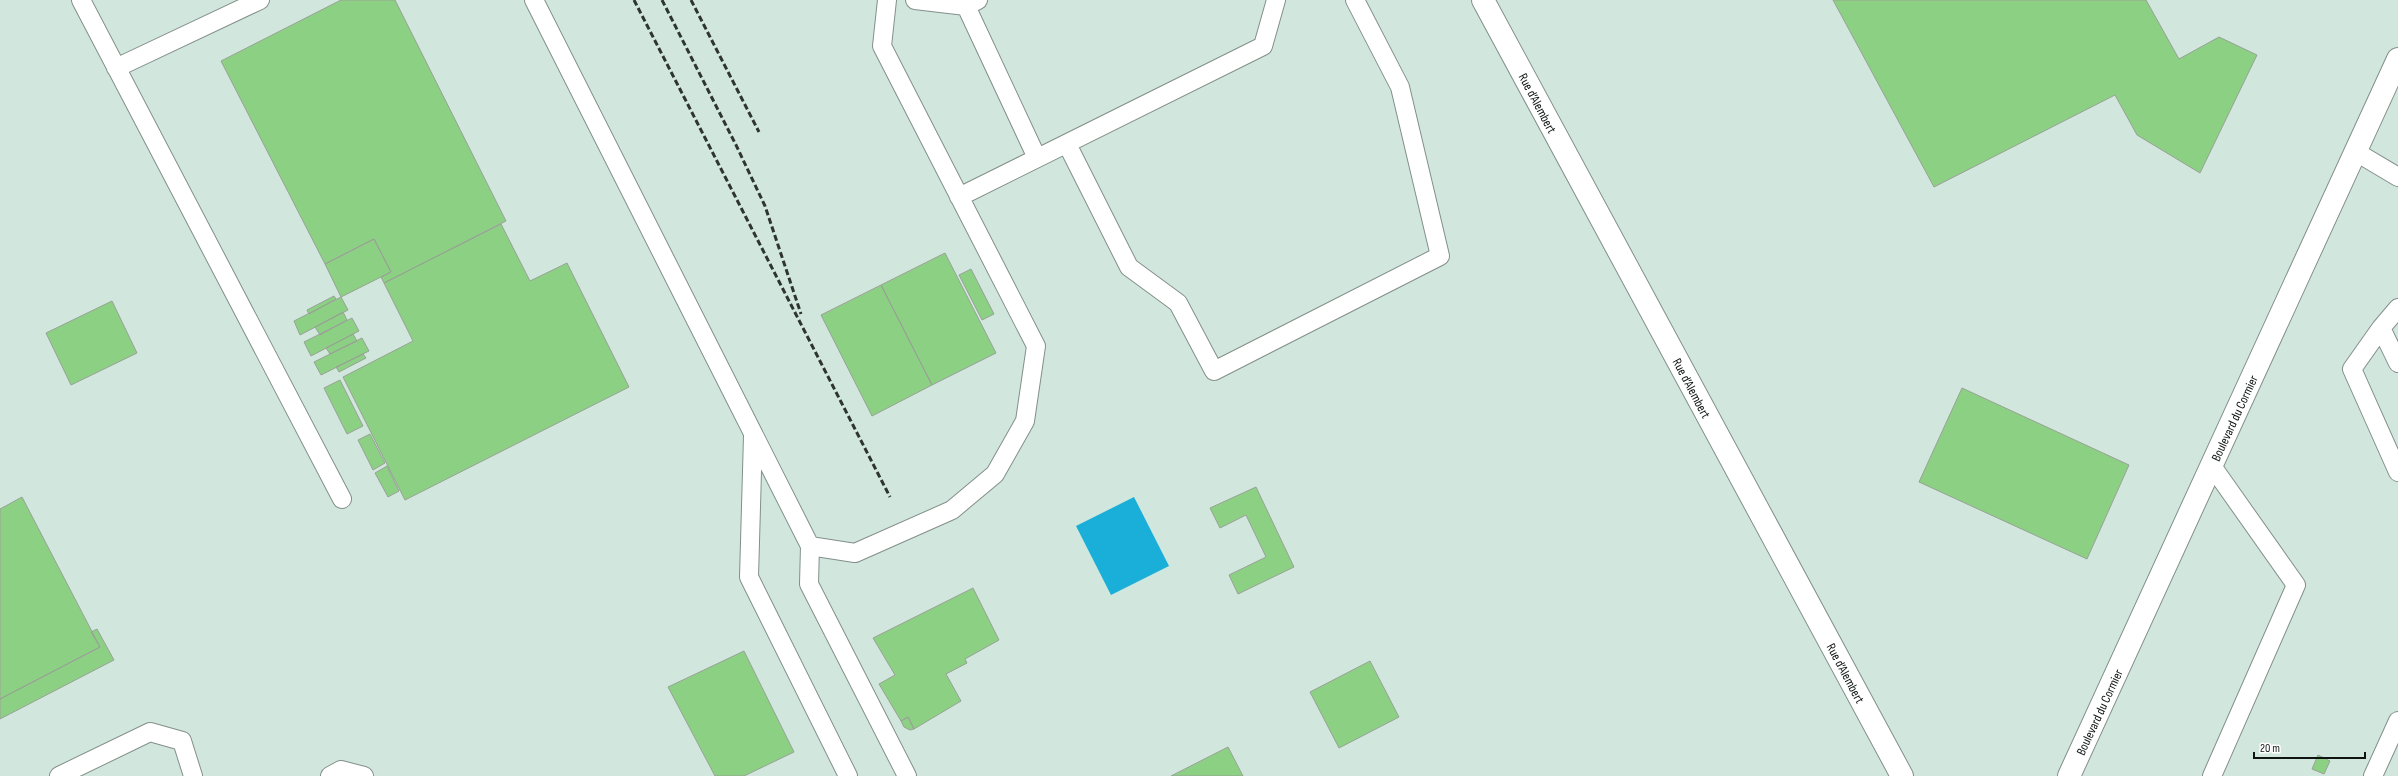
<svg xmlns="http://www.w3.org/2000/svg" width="2398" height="776" viewBox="0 0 2398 776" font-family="'Sofia Sans Condensed',sans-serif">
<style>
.built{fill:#d1e7de}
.water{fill:#19afd8}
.building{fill:#8cd083;stroke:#99a197}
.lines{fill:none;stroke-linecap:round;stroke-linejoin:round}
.service-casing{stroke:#838f8a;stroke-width:20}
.tertiary-casing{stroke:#838f8a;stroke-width:24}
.service{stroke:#fff;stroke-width:18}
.tertiary{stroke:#fff;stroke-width:22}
.rail{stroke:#2e3431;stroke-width:3;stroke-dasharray:6 3;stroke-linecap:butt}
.labels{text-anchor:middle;stroke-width:4;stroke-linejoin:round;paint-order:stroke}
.street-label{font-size:13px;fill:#0f1412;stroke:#fff}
</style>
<rect width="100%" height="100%" fill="#e4f2ec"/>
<path class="built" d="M 0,0 L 2398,0 L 2398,776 L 0,776 Z"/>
<path class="water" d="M 1134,497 L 1169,566 L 1111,595 L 1076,526 Z"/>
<path class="building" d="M 341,0 L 395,0 L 506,221 L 384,283 L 381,277 L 391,272 L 374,239 L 325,264 L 221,61 Z
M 1833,0 L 2146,0 L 2179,59 L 2219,37 L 2257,55 L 2200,173 L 2137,135 L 2115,95 L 1934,187 Z
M 501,224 L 530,281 L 567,263 L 629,387 L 405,500 L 343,377 L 413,341 L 384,283 Z
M 374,239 L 391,272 L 341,297 L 325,264 Z
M 945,253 L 996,353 L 932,385 L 881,285 Z
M 971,269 L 994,314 L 982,320 L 959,275 Z
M 881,285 L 932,385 L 872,416 L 821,315 Z
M 334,296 L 336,299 L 309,314 L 307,310 Z
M 341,297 L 348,310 L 300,335 L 294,321 Z
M 112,301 L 137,353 L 71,385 L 46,333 Z
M 343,312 L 347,320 L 320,335 L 315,327 Z
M 352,318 L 359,331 L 311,356 L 304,342 Z
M 353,334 L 357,341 L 330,354 L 326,348 Z
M 362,338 L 369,351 L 321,375 L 314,362 Z
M 363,354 L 366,358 L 339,372 L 336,367 Z
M 340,380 L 363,426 L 347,434 L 324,388 Z
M 1962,388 L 2129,465 L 2087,559 L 1919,482 Z
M 370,434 L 385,463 L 373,470 L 358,440 Z
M 387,466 L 399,491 L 388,497 L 375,473 Z
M 1256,487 L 1294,567 L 1238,594 L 1229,575 L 1266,557 L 1246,515 L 1220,528 L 1210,508 Z
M 22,497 L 100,647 L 0,699 L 0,509 Z
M 973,588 L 999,640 L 965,659 L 967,663 L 946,674 L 961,701 L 914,729 L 908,717 L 901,721 L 879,684 L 895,675 L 873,638 Z
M 97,629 L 114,660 L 0,719 L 0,699 L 100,647 L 91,632 Z
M 744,651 L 794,752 L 744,776 L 715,776 L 668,687 Z
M 1370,661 L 1399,717 L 1339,748 L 1310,692 Z
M 908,717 L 914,729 L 910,730 L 904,727 L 901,721 Z
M 1228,747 L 1243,776 L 1171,776 Z
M 2318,755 L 2330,761 L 2324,774 L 2312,769 Z"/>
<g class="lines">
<g class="service-casing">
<path id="service" d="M 81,0 L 342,499
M 534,0 L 810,546 L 855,553 L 952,510 L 995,474 L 1025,421 L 1036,346 L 882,46 L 887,0
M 915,0 L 966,6 L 978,0
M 966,6 L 1037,158
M 116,68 L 260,0
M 1067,144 L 1129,267 L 1178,303 L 1214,371 L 1440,256 L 1400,87 L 1355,0
M 2356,152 L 2398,177
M 959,197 L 1263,46 L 1276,0
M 2398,308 L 2381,328 L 2398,363
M 2381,328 L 2352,369 L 2398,472
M 753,436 L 749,577 L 848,776
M 2212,466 L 2296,585 L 2212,776
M 810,546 L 809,584 L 907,776
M 59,776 L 150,732 L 182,741 L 193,776
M 330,776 L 341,770 L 364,776
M 2373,776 L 2398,721"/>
</g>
<g class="tertiary-casing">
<path id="tertiary" d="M 1483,0 L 1902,776
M 2069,776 L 2398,59"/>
</g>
<use href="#service" class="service"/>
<use href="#tertiary" class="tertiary"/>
<path class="rail" d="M 634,0 L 890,497
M 662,0 L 736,145 L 765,206 L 801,314
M 691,0 L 759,132"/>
</g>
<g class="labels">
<g class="street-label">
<text transform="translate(1538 103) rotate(62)" y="5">Rue d’Alembert</text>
<text transform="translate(1692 388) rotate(62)" y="5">Rue d’Alembert</text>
<text transform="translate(2234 418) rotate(-65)" y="5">Boulevard du Cormier</text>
<text transform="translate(1846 673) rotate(62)" y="5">Rue d’Alembert</text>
<text transform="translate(2099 712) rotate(-65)" y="5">Boulevard du Cormier</text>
</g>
</g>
<path d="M2254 752v6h111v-6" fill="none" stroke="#0f1412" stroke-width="2"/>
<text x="2260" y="752" font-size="12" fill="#0f1412" stroke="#ffffff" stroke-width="3" paint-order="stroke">20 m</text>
</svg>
